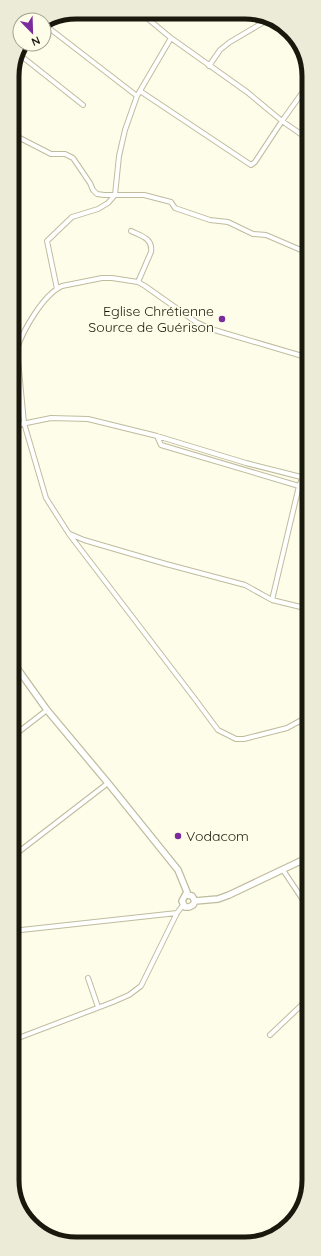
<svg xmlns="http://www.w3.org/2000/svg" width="321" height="1256" viewBox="0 0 321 1256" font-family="Quicksand,sans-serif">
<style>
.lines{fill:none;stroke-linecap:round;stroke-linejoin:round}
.stream{stroke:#949061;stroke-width:1.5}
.street-casing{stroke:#bfbc9d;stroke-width:6}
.secondary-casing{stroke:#bfbc9d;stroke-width:8}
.street{stroke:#fff;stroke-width:4}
.secondary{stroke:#fff;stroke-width:5.5}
.poi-dot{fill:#7a2b9c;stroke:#fefde9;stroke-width:1.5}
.labels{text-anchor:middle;stroke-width:3.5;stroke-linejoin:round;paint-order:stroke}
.poi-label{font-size:14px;fill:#19180c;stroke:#fefde9;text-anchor:end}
.rim{fill:none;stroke:#19180c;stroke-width:5}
</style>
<rect width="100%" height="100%" fill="#fefde9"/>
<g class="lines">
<path class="stream" d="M 27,1219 L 30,1218 C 40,1227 51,1232 61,1242"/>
<g class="street-casing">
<path id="street" d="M 141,13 L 171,38 L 247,92 L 282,121 L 308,139
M 45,25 L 137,96
M 20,55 L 83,105
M 209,66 L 220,50 L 230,42 L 269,19
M 140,91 L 251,165 L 255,162 L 282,121 L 302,93 L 308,87
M 12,134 L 51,154 L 65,154 L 73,158 L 90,183 L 93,190 L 97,194 L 104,195 L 144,195 L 171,202 L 175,208 L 210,220 L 228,222 L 253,234 L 266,235 L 308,253
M 12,200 L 13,199
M 131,231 C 141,236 153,238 151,252 L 138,282
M 57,289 L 47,241 L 72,217 L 98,209 L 108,203 L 115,195 L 119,156 L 125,130 L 137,96 L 171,38
M 309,358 L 211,329 L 196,322 L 145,286 L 138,282 L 112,278 L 102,278 L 62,286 C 43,295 23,330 17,349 L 24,423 L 46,498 L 69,534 L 195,699 L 218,730 L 236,739 L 244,739 L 287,728 L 309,716
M 12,426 L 51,418 L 88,419 L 157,436 L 246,463 L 309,479
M 157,436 L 161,445 L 309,489
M 70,534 L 84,540 L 166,564 L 245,585 L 272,600 L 309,609
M 272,600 L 299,486 L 309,463
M 12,737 L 47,710
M 12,857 L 108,783
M 283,870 L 309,909
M 12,931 L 177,913
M 88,978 L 98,1007
M 270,1035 L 309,998
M 13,1040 L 113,1002 L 129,995 L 141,986 L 177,913 L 183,905"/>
</g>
<g class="secondary-casing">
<path id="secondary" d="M 12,661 L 47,710 L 108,783 L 178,870 L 187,892
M 187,892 L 187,895 L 192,896 L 195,901 L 193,905 L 189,907 L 185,907 L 182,901 Z
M 195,901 L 218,899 L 229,895 L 309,857"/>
</g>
<use href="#street" class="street"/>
<use href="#secondary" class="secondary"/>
</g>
<g class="poi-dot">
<circle cx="222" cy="319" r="4"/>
<circle cx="178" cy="836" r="4"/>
</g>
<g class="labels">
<g class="poi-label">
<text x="214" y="316">Eglise Chrétienne<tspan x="214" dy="16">Source de Guérison</tspan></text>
<text x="186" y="841" text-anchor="start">Vodacom</text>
</g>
</g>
<path d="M0 0H321V1256H0ZM76 19H245A57 57 0 0 1 302 76V1180A57 57 0 0 1 245 1237H76A57 57 0 0 1 19 1180V76A57 57 0 0 1 76 19Z" fill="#ecebd7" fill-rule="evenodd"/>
<path class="rim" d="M76 19H245A57 57 0 0 1 302 76V1180A57 57 0 0 1 245 1237H76A57 57 0 0 1 19 1180V76A57 57 0 0 1 76 19Z"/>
<g transform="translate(32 32) rotate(157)"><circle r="19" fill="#fefde9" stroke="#a2a191"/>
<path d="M0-3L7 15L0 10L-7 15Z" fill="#7a2b9c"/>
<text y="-6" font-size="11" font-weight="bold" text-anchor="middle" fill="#19180c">N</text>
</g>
</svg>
